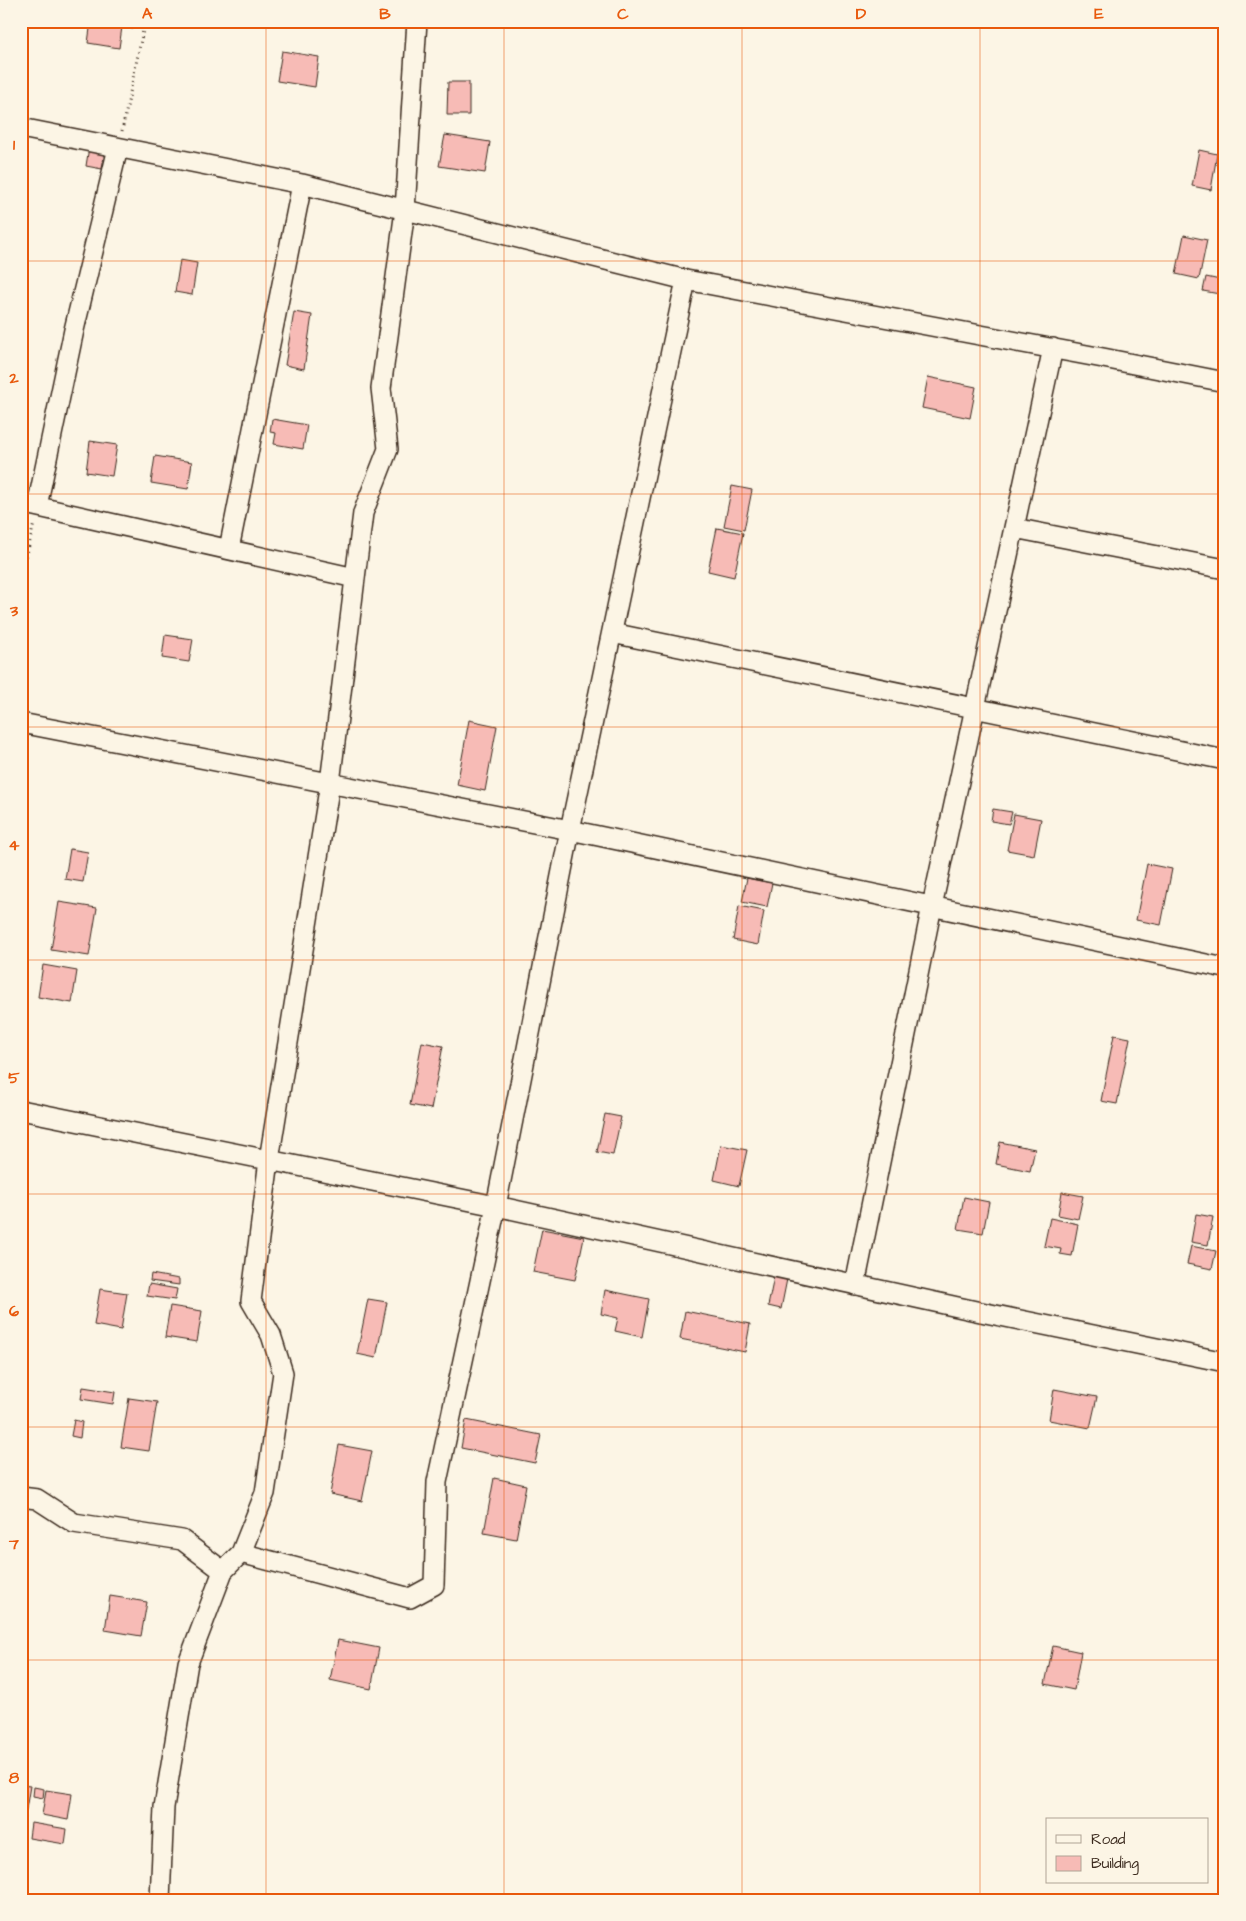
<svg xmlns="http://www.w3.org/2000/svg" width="1246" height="1921" viewBox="0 0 1246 1921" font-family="'Architects Daughter',sans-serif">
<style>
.building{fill:#f7bbb6;stroke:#3b2a1e}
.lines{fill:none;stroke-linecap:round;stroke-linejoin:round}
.minor-casing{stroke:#3b2a1e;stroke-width:22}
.path{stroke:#3b2a1e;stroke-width:3;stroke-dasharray:1 4;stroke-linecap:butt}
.minor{stroke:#fcf5e5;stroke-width:19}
.grid{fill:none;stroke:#e8590c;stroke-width:1;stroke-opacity:0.55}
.neatline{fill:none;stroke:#e8590c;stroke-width:2}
.grid-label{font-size:16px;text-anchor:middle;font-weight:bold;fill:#e8590c}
</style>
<rect width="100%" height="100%" fill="#fcf5e5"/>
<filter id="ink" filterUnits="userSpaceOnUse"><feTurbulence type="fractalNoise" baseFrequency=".02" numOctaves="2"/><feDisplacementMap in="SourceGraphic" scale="10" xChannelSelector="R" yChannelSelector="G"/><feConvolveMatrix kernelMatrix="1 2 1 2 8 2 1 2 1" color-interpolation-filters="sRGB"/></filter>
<g filter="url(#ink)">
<path class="building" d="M 91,21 L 134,21 L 133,29 L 122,27 L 119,48 L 88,43 Z
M 282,51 L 319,57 L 315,87 L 277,81 Z
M 448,82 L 469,82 L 469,115 L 447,115 Z
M 445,135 L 490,142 L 485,173 L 439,166 Z
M 89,147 L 105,149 L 102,169 L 86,166 Z
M 1199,150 L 1217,154 L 1211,190 L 1192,186 Z
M 1184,235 L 1207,240 L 1199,279 L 1176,274 Z
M 180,260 L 197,263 L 192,295 L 175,292 Z
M 1206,277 L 1225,281 L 1225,295 L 1203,291 Z
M 294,312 L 312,315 L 304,369 L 285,365 Z
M 928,377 L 976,387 L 970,418 L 922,408 Z
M 272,419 L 307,425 L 303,449 L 274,444 L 276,433 L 270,432 Z
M 90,441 L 117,445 L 112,476 L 86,472 Z
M 155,456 L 192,462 L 188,489 L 151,483 Z
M 732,486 L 752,490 L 744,530 L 724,526 Z
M 717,528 L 743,533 L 734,577 L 708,571 Z
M 165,635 L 193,639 L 189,662 L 162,658 Z
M 469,720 L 497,726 L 485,791 L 457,785 Z
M 993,809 L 1012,812 L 1009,824 L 991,821 Z
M 1014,814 L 1041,819 L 1034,855 L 1007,850 Z
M 70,849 L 88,852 L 83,882 L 65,879 Z
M 1147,864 L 1172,869 L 1161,925 L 1136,920 Z
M 747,878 L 772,883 L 767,907 L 742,902 Z
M 59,902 L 97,908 L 89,956 L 51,950 Z
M 739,906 L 764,911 L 758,945 L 733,940 Z
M 43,965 L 77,971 L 72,1003 L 38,997 Z
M 1114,1035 L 1130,1038 L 1117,1104 L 1101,1101 Z
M 422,1042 L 443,1046 L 431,1109 L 410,1105 Z
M 605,1114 L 621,1117 L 613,1155 L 597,1152 Z
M 1000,1142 L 1035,1149 L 1030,1171 L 996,1164 Z
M 721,1145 L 747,1150 L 739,1186 L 714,1180 Z
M 1062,1192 L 1083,1196 L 1078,1219 L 1058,1215 Z
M 964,1197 L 989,1202 L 983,1233 L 958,1229 Z
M 1196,1214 L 1213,1217 L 1208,1245 L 1191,1242 Z
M 1050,1218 L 1078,1224 L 1072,1256 L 1060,1254 L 1061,1249 L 1044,1246 Z
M 542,1229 L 584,1237 L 575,1280 L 533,1272 Z
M 1191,1246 L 1216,1251 L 1212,1269 L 1187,1264 Z
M 151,1274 L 179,1279 L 179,1285 L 150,1281 Z
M 774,1277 L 787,1279 L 781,1309 L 768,1306 Z
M 149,1284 L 177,1289 L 175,1300 L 147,1296 Z
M 100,1289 L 127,1293 L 121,1330 L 94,1325 Z
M 605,1290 L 649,1299 L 642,1337 L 615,1331 L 618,1318 L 601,1314 Z
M 368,1299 L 387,1302 L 376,1358 L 357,1354 Z
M 170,1306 L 202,1311 L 197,1342 L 165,1337 Z
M 685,1311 L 750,1324 L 745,1352 L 680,1339 Z
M 83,1387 L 115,1392 L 113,1404 L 81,1399 Z
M 1054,1389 L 1097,1397 L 1090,1428 L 1049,1420 Z
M 129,1398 L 157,1402 L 149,1451 L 121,1447 Z
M 74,1420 L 82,1422 L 80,1438 L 71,1436 Z
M 466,1420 L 541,1435 L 535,1463 L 461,1448 Z
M 339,1445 L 372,1451 L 362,1501 L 330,1494 Z
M 494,1478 L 526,1485 L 516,1539 L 484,1533 Z
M 110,1596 L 147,1602 L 141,1636 L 105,1630 Z
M 338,1640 L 379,1648 L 371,1689 L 330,1680 Z
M 1053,1646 L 1081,1652 L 1074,1690 L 1045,1684 Z
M 21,1785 L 30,1786 L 24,1821 L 21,1820 Z
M 34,1787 L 44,1789 L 43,1798 L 33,1796 Z
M 46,1790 L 72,1794 L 68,1820 L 42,1815 Z
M 31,1823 L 67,1829 L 65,1844 L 29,1838 Z"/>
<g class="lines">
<g class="minor-casing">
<path id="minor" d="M 21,128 L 302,184 L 686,280 L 1103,358 L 1225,382
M 21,503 L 355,578
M 37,506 L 74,330 L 118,148
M 1014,528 L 1225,569
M 229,549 L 302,184
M 612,633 L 1225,760
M 21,723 L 570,830 L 1225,968
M 21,1110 L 496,1206 L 976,1311 L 1225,1362
M 855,1285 L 932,906 L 1053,348
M 21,1497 L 37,1499 L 74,1523 L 182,1540 L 223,1571
M 241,1553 L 410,1598 L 434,1585 L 437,1482 L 496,1206 L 570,830 L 686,280
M 160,1900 L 164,1807 L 188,1663 L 223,1571 L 241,1553 L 265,1493 L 283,1373 L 271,1335 L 251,1301 L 269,1160 L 330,783 L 363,513 L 388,449 L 381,388 L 405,210 L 417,21"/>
</g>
<path class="path" d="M 122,131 L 145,21
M 21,581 L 34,523"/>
<use href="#minor" class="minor"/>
</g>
</g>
<path class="grid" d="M 266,21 L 266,1900M 504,21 L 504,1900M 742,21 L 742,1900M 980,21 L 980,1900M 21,261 L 1225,261M 21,494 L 1225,494M 21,727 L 1225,727M 21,960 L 1225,960M 21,1194 L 1225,1194M 21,1427 L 1225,1427M 21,1660 L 1225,1660"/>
<rect width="1246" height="1921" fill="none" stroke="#fcf5e5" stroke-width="55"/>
<rect x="1046" y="1818" width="162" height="65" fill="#fcf5e5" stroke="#afa495"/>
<rect x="1056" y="1835" width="25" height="8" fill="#fcf5e5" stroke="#afa495"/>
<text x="1091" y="1844" font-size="15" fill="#3b2a1e">Road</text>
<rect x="1056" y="1856" width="25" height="15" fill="#f7bbb6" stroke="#afa495"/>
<text x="1091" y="1868" font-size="15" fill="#3b2a1e">Building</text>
<rect x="28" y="28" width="1190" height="1866" class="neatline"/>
<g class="grid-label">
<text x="147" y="19">A</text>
<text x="385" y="19">B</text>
<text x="623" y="19">C</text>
<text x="861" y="19">D</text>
<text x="1099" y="19">E</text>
<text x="14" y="150">1</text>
<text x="14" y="383">2</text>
<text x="14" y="616">3</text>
<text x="14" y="850">4</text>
<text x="14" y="1083">5</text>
<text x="14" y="1316">6</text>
<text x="14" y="1549">7</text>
<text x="14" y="1783">8</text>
</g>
</svg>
